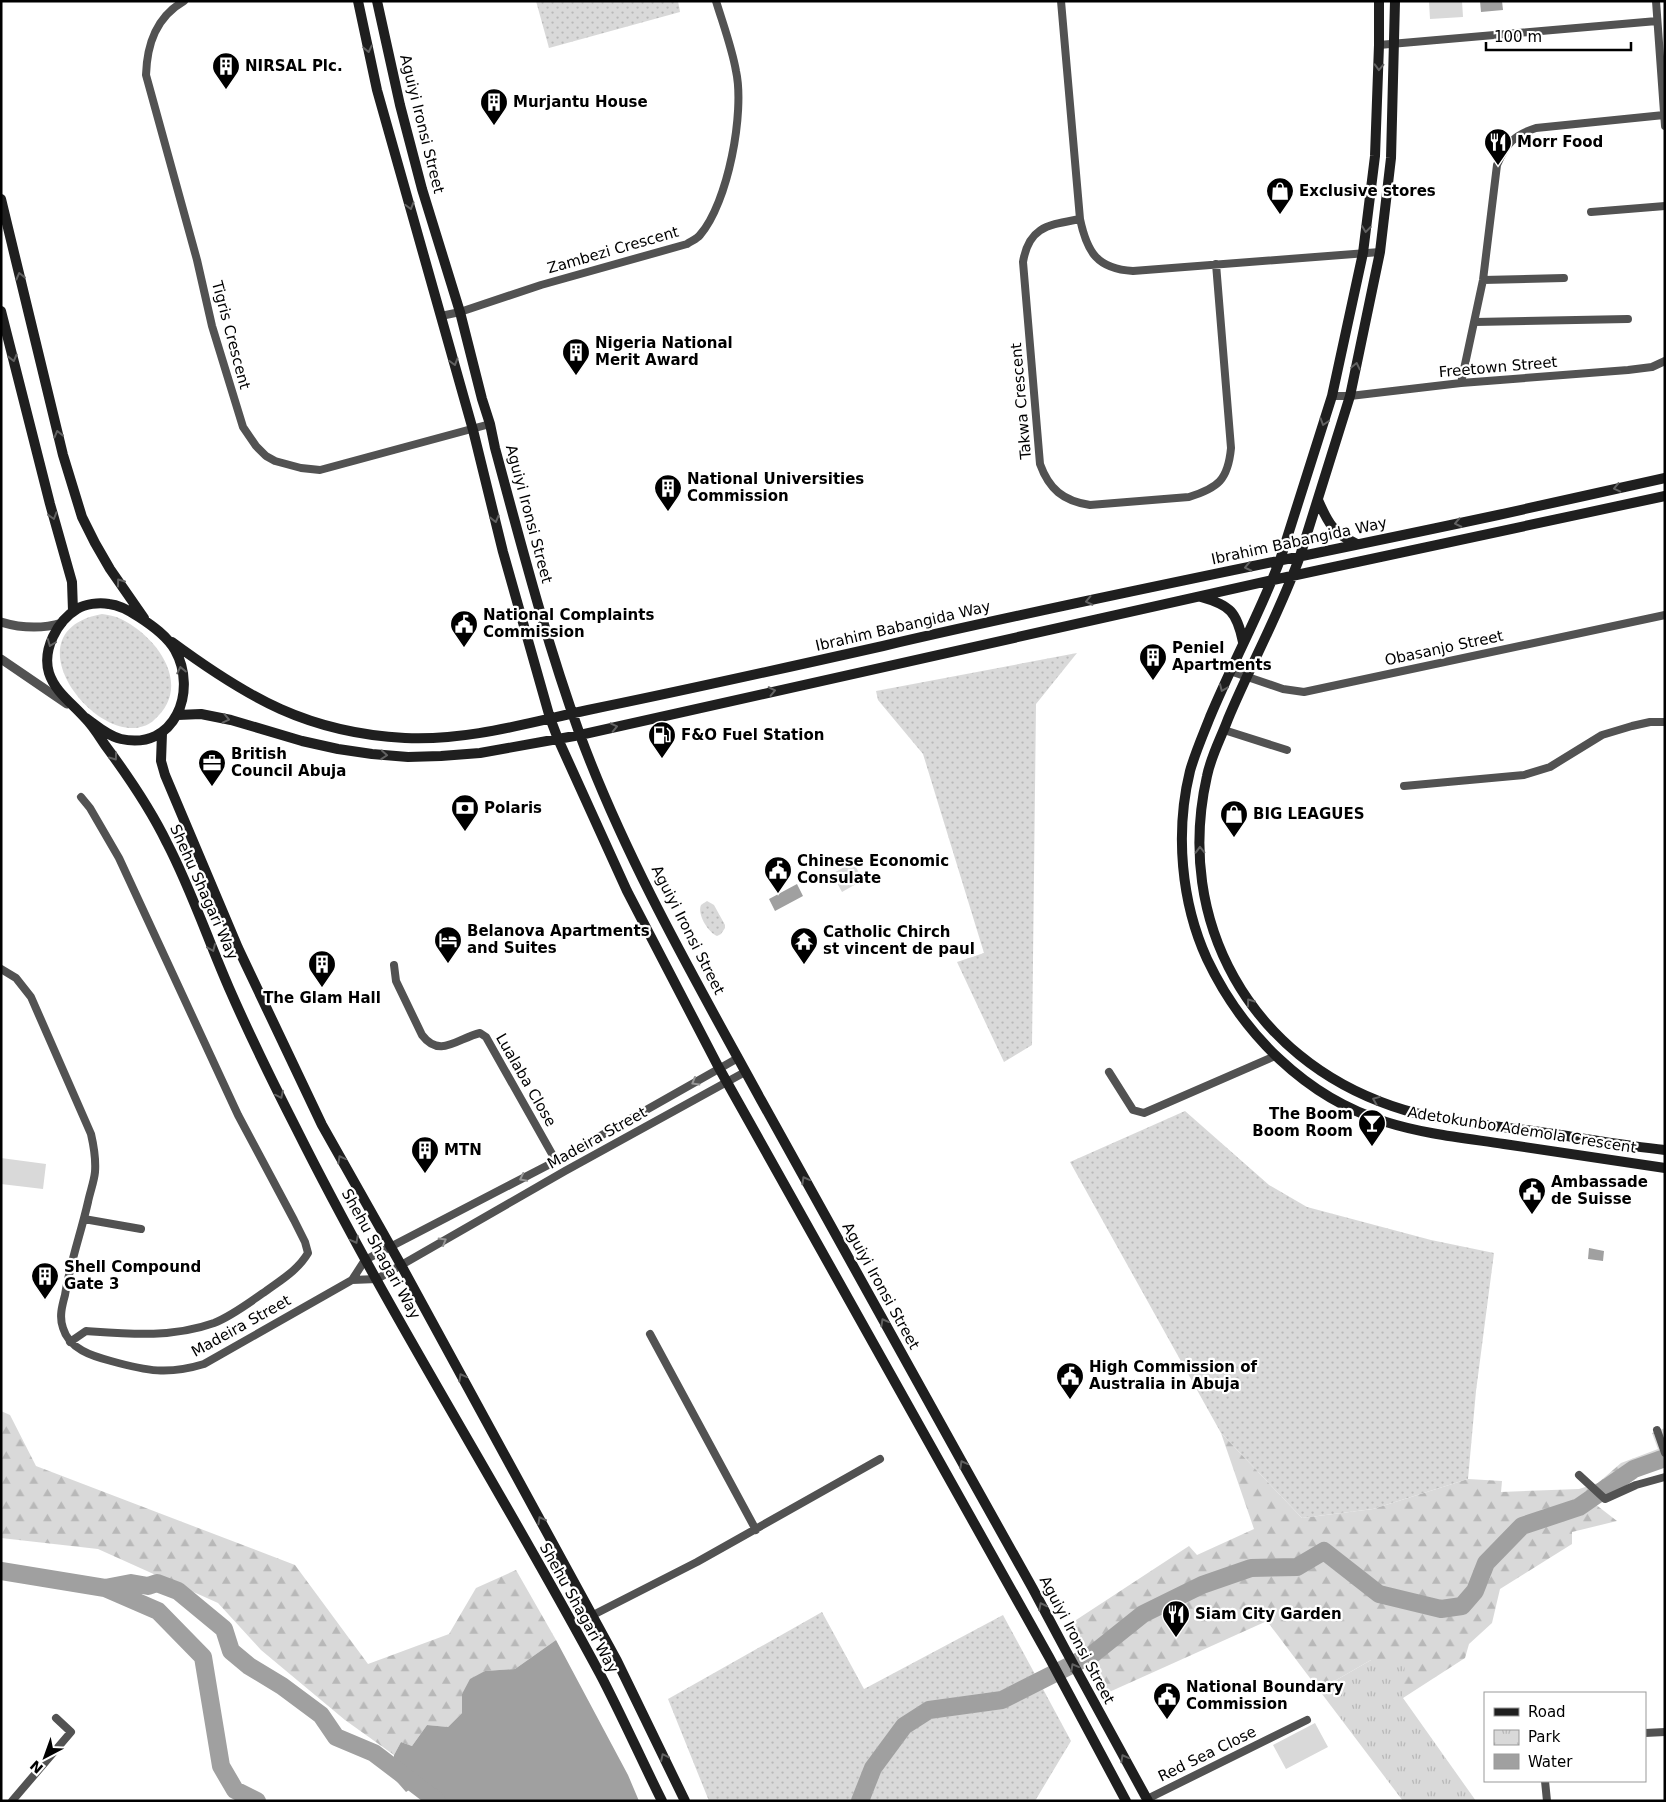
<svg xmlns="http://www.w3.org/2000/svg" width="1666" height="1802" viewBox="0 0 1666 1802" font-family="'DejaVu Sans',sans-serif">
<style>
.grass{fill:url(#grass-dots)}
.forest{fill:url(#forest-firs)}
.park{fill:url(#park-tufts)}
.garden{fill:#d9d9d9}
.water{fill:#a0a0a0}
.lines{fill:none;stroke-linecap:round;stroke-linejoin:round}
.river{stroke:#a0a0a0;stroke-width:18}
.minor{stroke:#525252;stroke-width:8}
.tertiary{stroke:#525252;stroke-width:9}
.secondary{stroke:#1f1f1f;stroke-width:10}
.oneway{stroke:#626262}
.oneway2{stroke:#979797}
.labels{text-anchor:middle;stroke-width:4.5;stroke-linejoin:round;paint-order:stroke}
.poi-label{font-size:15px;font-weight:bold;fill:#000;stroke:#fff;text-anchor:start}
.street-label{font-size:15px;fill:#000;stroke:#fff}
</style>
<defs>
<pattern id="grass-dots" width="8" height="8" patternUnits="userSpaceOnUse" patternTransform="scale(1.25)"><rect width="8" height="8" fill="#d9d9d9"/><path d="M2 2h.1M6 6h.1" fill="none" stroke="#b8b8b8" stroke-width="1.8" stroke-linecap="round"/></pattern>
<pattern id="forest-firs" width="22" height="20" patternUnits="userSpaceOnUse" patternTransform="scale(1.25)"><rect width="22" height="20" fill="#d9d9d9"/><path d="M5 1l3.5 6h-7zM16 11l3.5 6h-7z" fill="#b8b8b8"/></pattern>
<pattern id="park-tufts" width="24" height="20" patternUnits="userSpaceOnUse" patternTransform="scale(1.25)"><rect width="24" height="20" fill="#d9d9d9"/><path d="M3 7l-1-3M5 7V3M7 7l1-3M15 17l-1-3M17 17v-4M19 17l1-3" fill="none" stroke="#b8b8b8"/></pattern>
</defs>
<rect width="100%" height="100%" fill="#fff"/>
<path class="grass" d="M 536,1 L 678,1 L 680,12 L 549,48 Z
M 102,614 C 108,615 115,616 121,619 C 158,637 194,687 153,721 C 105,759 2,632 102,614 Z
M 1077,653 L 1036,704 L 1032,1045 L 1004,1062 L 957,962 L 984,953 L 923,754 L 878,700 L 876,691 Z
M 707,901 L 714,905 L 725,925 L 725,928 L 721,934 L 717,936 C 708,932 697,914 701,905 Z
M 1185,1111 L 1269,1185 L 1307,1207 L 1431,1240 L 1494,1253 L 1476,1391 L 1468,1479 L 1373,1509 L 1302,1518 L 1221,1433 L 1070,1162 Z
M 822,1612 L 864,1689 L 1003,1615 L 1071,1741 L 1035,1801 L 709,1801 L 668,1699 Z"/>
<path class="forest" d="M 1,1411 L 10,1415 L 36,1466 L 295,1565 L 368,1664 L 449,1634 L 476,1588 L 516,1570 L 556,1640 L 515,1669 L 485,1671 L 462,1694 L 462,1713 L 448,1727 L 427,1725 L 412,1746 L 401,1742 L 394,1755 L 345,1720 L 261,1650 L 218,1603 L 98,1549 L 1,1538 Z
M 1665,1428 L 1665,1463 L 1633,1471 L 1601,1495 L 1595,1504 L 1617,1521 L 1572,1532 L 1572,1544 L 1500,1589 L 1492,1623 L 1469,1644 L 1465,1658 L 1403,1698 L 1371,1660 L 1319,1690 L 1267,1621 L 1107,1693 L 1073,1622 L 1189,1546 L 1197,1555 L 1254,1529 L 1221,1433 L 1302,1518 L 1373,1509 L 1468,1479 L 1502,1481 L 1501,1492 L 1579,1489 L 1598,1483 L 1621,1463 L 1658,1449 L 1652,1433 Z"/>
<path class="park" d="M 1405,1659 L 1403,1698 L 1476,1801 L 1403,1801 L 1319,1690 L 1371,1660 Z"/>
<path class="garden" d="M 1462,1 L 1463,17 L 1430,19 L 1429,2 Z
M 853,862 L 863,880 L 842,892 L 832,874 Z
M 1,1158 L 46,1164 L 43,1189 L 1,1184 Z
M 1315,1723 L 1328,1747 L 1286,1769 L 1273,1745 Z"/>
<path class="water" d="M 1480,1 L 1502,1 L 1503,10 L 1481,12 Z
M 797,884 L 803,896 L 775,911 L 769,899 Z
M 1589,1248 L 1604,1251 L 1603,1261 L 1588,1259 Z
M 556,1640 L 628,1775 L 639,1801 L 437,1801 L 420,1783 L 406,1792 L 392,1776 L 394,1755 L 401,1742 L 412,1746 L 427,1725 L 448,1727 L 462,1713 L 462,1694 L 470,1679 L 485,1671 L 515,1669 Z"/>
<g class="lines">
<path class="river" d="M 1,1571 L 105,1588 L 131,1583 L 148,1586 L 157,1583 L 178,1591 L 224,1629 L 231,1651 L 249,1666 L 282,1686 L 321,1715 L 336,1737 L 374,1753 L 437,1801
M 105,1588 L 158,1611 L 203,1657 L 221,1766 L 235,1790 L 257,1801
M 860,1801 L 873,1768 L 904,1726 L 929,1710 L 1002,1700 L 1093,1654 L 1143,1614 L 1202,1585 L 1251,1568 L 1297,1567 L 1324,1551 L 1379,1594 L 1441,1609 L 1462,1606 L 1475,1591 L 1486,1563 L 1522,1526 L 1579,1507 L 1634,1469 L 1665,1458"/>
<path class="minor" d="M 184,1 C 156,17 147,44 146,75 L 197,260 L 212,326 L 243,427 L 256,446 L 266,456 L 275,461 L 301,468 L 320,470 L 490,424
M 1061,1 L 1080,219 C 1087,252 1097,269 1133,271 L 1380,252
M 1656,1 L 1665,126
M 1379,45 L 1657,21
M 1591,212 L 1665,206
M 1080,219 C 1049,225 1029,226 1023,262 L 1040,464 C 1049,489 1063,501 1090,505 L 1189,497 C 1218,488 1228,480 1231,448 L 1216,264
M 1483,280 L 1564,278
M 441,316 L 460,312 L 541,285 L 687,244 C 691,241 697,239 700,235 C 728,203 745,112 736,71 C 732,48 723,24 716,1
M 1475,322 L 1628,319
M 1461,383 L 1483,280 L 1497,165 C 1506,144 1514,135 1536,128 L 1664,115
M 1332,396 L 1350,396 L 1461,383 L 1628,370 L 1652,367 L 1665,361
M 1230,671 L 1283,689 L 1304,692 L 1665,615
M 1224,730 L 1287,750
M 1404,786 L 1524,775 L 1550,767 L 1602,735 L 1632,726 L 1650,722 L 1665,722
M 394,965 L 396,981 L 422,1035 C 440,1059 458,1038 480,1033 L 486,1037 L 556,1161
M 1,969 L 16,978 L 31,997 L 91,1134 C 94,1147 96,1159 95,1172 C 94,1182 90,1192 88,1202 C 81,1233 70,1263 65,1295 C 62,1306 59,1317 63,1328 C 69,1349 92,1356 111,1361 C 147,1371 168,1375 204,1364 L 352,1280 L 377,1279 L 565,1171 L 745,1072
M 1109,1072 L 1133,1110 L 1144,1113 L 1275,1056
M 84,1219 L 141,1229
M 352,1280 L 365,1260 L 556,1161 L 738,1058
M 650,1334 L 756,1530
M 70,1342 L 86,1331 C 129,1334 172,1338 214,1323 C 232,1316 250,1302 266,1291 C 281,1280 298,1270 308,1253 L 305,1242 L 294,1220 L 238,1115 L 119,858 L 90,808 L 81,797
M 1657,1430 L 1665,1453
M 1579,1475 L 1605,1499 L 1636,1485 L 1665,1477
M 593,1615 L 697,1562 L 880,1459
M 1645,1733 L 1665,1732
M 1545,1781 L 1547,1801
M 1147,1799 L 1307,1720
M 12,1801 L 71,1732 L 56,1718"/>
<path class="tertiary" d="M 1,622 C 21,628 42,629 62,623
M 1,659 L 67,704"/>
<path class="secondary" d="M 358,1 L 377,90 L 473,430 L 503,552 L 550,718 L 558,739 L 627,891 L 719,1068 L 1049,1657 L 1126,1801
M 377,1 L 400,105 L 422,189 L 460,312 L 482,399 L 490,424 L 495,448 C 521,544 546,641 580,735 C 627,862 696,981 761,1100 C 850,1263 942,1426 1033,1589 L 1065,1649 L 1148,1801
M 1379,1 L 1379,45 L 1375,156 L 1363,253 L 1332,396 L 1280,560 C 1260,613 1232,664 1210,717 C 1203,735 1195,753 1190,771 C 1175,832 1181,902 1207,959 C 1242,1033 1306,1098 1386,1122 C 1424,1134 1464,1138 1504,1144 C 1557,1152 1611,1160 1665,1168
M 1395,1 L 1391,158 L 1380,252 L 1350,396 L 1300,556 C 1280,612 1251,664 1228,719 C 1221,738 1211,756 1207,776 C 1174,922 1251,1058 1392,1106 C 1435,1121 1481,1124 1526,1130 C 1572,1136 1618,1145 1665,1150
M 1,199 L 63,455 L 82,517 L 95,543 L 110,569 L 144,618
M 1,311 L 50,504 L 72,582 L 73,611
M 1318,500 C 1328,523 1333,533 1357,544
M 1201,597 C 1230,605 1237,612 1243,642
M 172,642 C 248,698 308,733 405,738 C 468,741 527,723 588,710 C 687,690 785,668 883,646 C 1088,598 1293,559 1498,515 C 1554,503 1609,490 1665,478
M 178,715 L 201,714 L 231,720 L 302,741 L 338,749 L 372,754 L 408,757 L 441,756 L 480,753 L 580,735 L 1273,580 L 1665,496
M 86,718 C 97,726 108,736 121,739 C 175,751 198,691 175,650 C 167,636 153,626 139,617 C 130,611 119,605 109,604 C 99,602 85,604 77,609 C 57,621 42,650 49,673 C 55,692 73,704 85,718 C 93,726 99,736 105,745 C 128,776 150,808 167,843 C 191,889 208,940 229,988 C 250,1036 273,1083 297,1130 C 390,1316 502,1491 600,1674 C 622,1716 641,1759 662,1801
M 162,733 L 161,761 L 165,775 L 238,948 L 322,1125 L 401,1265 L 617,1661 L 685,1801"/>
</g>
<defs><path id="oneway-chevron" d="M-2-3.5L2.5 0L-2 3.5" fill="none" stroke-width="1.6" stroke-linecap="round" stroke-linejoin="round" transform="scale(1.25)"/></defs>
<g class="oneway">
<use href="#oneway-chevron" transform="translate(368 49) rotate(78)"/>
<use href="#oneway-chevron" transform="translate(1379 67) rotate(92)"/>
<use href="#oneway-chevron" transform="translate(410 206) rotate(75)"/>
<use href="#oneway-chevron" transform="translate(1366 229) rotate(97)"/>
<use href="#oneway-chevron" transform="translate(20 276) rotate(-104)"/>
<use href="#oneway-chevron" transform="translate(13 358) rotate(76)"/>
<use href="#oneway-chevron" transform="translate(454 362) rotate(74)"/>
<use href="#oneway-chevron" transform="translate(1356 366) rotate(-78)"/>
<use href="#oneway-chevron" transform="translate(1324 422) rotate(108)"/>
<use href="#oneway-chevron" transform="translate(58 434) rotate(-104)"/>
<use href="#oneway-chevron" transform="translate(1617 488) rotate(167)"/>
<use href="#oneway-chevron" transform="translate(53 516) rotate(73)"/>
<use href="#oneway-chevron" transform="translate(495 519) rotate(76)"/>
<use href="#oneway-chevron" transform="translate(1458 523) rotate(168)"/>
<use href="#oneway-chevron" transform="translate(1248 567) rotate(168)"/>
<use href="#oneway-chevron" transform="translate(120 582) rotate(-126)"/>
<use href="#oneway-chevron" transform="translate(1089 601) rotate(168)"/>
<use href="#oneway-chevron" transform="translate(51 643) rotate(111)"/>
<use href="#oneway-chevron" transform="translate(181 670) rotate(-102)"/>
<use href="#oneway-chevron" transform="translate(1223 688) rotate(113)"/>
<use href="#oneway-chevron" transform="translate(772 691) rotate(-12)"/>
<use href="#oneway-chevron" transform="translate(226 719) rotate(13)"/>
<use href="#oneway-chevron" transform="translate(614 727) rotate(-13)"/>
<use href="#oneway-chevron" transform="translate(384 755) rotate(4)"/>
<use href="#oneway-chevron" transform="translate(114 757) rotate(54)"/>
<use href="#oneway-chevron" transform="translate(1200 850) rotate(-91)"/>
<use href="#oneway-chevron" transform="translate(212 948) rotate(67)"/>
<use href="#oneway-chevron" transform="translate(1250 1002) rotate(-126)"/>
<use href="#oneway-chevron" transform="translate(280 1095) rotate(64)"/>
<use href="#oneway-chevron" transform="translate(1376 1100) rotate(-158)"/>
<use href="#oneway-chevron" transform="translate(341 1159) rotate(-119)"/>
<use href="#oneway-chevron" transform="translate(805 1180) rotate(-119)"/>
<use href="#oneway-chevron" transform="translate(355 1240) rotate(62)"/>
<use href="#oneway-chevron" transform="translate(884 1322) rotate(-119)"/>
<use href="#oneway-chevron" transform="translate(462 1377) rotate(-119)"/>
<use href="#oneway-chevron" transform="translate(963 1464) rotate(-119)"/>
<use href="#oneway-chevron" transform="translate(541 1520) rotate(-119)"/>
<use href="#oneway-chevron" transform="translate(1042 1606) rotate(-117)"/>
<use href="#oneway-chevron" transform="translate(1074 1667) rotate(-119)"/>
<use href="#oneway-chevron" transform="translate(664 1757) rotate(-116)"/>
<use href="#oneway-chevron" transform="translate(1124 1758) rotate(-119)"/>
</g>
<g class="oneway2">
<use href="#oneway-chevron" transform="translate(695 1082) rotate(150)"/>
<use href="#oneway-chevron" transform="translate(523 1178) rotate(153)"/>
<use href="#oneway-chevron" transform="translate(443 1241) rotate(-30)"/>
</g>
<defs>
<g id="building-pin" transform="scale(1.4375)"><path d="M0 17L-7.5 6A9.5 9.5 0 1 1 7.5 6Z" fill="#000" stroke="#fff"/><path d="M-4-6H4V6H1V3H-1V6H-4ZM-2.5-4.3h1.7v1.8h-1.7ZM.8-4.3h1.7v1.8H.8ZM-2.5-1h1.7V.8h-1.7ZM.8-1h1.7V.8H.8Z" fill="#fff"/></g>
<g id="restaurant-pin" transform="scale(1.4375)"><path d="M0 17L-7.5 6A9.5 9.5 0 1 1 7.5 6Z" fill="#000" stroke="#fff"/><path d="M-5-6h1v4h1v-4h1v4h1v-4h1v5L-1.5 .5V6h-2V.5L-5-1ZM5-6V6H3V1.5H1.5Q1.5-4 5-6Z" fill="#fff"/></g>
<g id="shop-pin" transform="scale(1.4375)"><path d="M0 17L-7.5 6A9.5 9.5 0 1 1 7.5 6Z" fill="#000" stroke="#fff"/><path d="M-5-2.5h2.3a2.7 3.5 0 0 1 5.4 0H5L5.5 6h-11ZM-1.5-2.5h3a1.5 2.3 0 0 0-3 0Z" fill="#fff"/></g>
<g id="civic-pin" transform="scale(1.4375)"><path d="M0 17L-7.5 6A9.5 9.5 0 1 1 7.5 6Z" fill="#000" stroke="#fff"/><path d="M-.6-6.5H3V-4.5H.6V-3L4-1V1h2V6H-6V1h2V-1L-.6-3ZM-1.2 2.5V6h2.4V2.5Z" fill="#fff"/></g>
<g id="fuel-pin" transform="scale(1.4375)"><path d="M0 17L-7.5 6A9.5 9.5 0 1 1 7.5 6Z" fill="#000" stroke="#fff"/><path d="M-5.5-6h7V0h2V4h1.3V-2.5L3-4.5l.8-.8L6-3V5H2.5V1h-1V6h-7ZM-4.2-4.7v3.2H.2V-4.7Z" fill="#fff"/></g>
<g id="office-pin" transform="scale(1.4375)"><path d="M0 17L-7.5 6A9.5 9.5 0 1 1 7.5 6Z" fill="#000" stroke="#fff"/><path d="M-6-3h4V-5.5h4V-3h4V5H-6ZM-1-4.5V-3h2v-1.5ZM-6 0V1H6V0Z" fill="#fff"/></g>
<g id="bank-pin" transform="scale(1.4375)"><path d="M0 17L-7.5 6A9.5 9.5 0 1 1 7.5 6Z" fill="#000" stroke="#fff"/><path d="M-6-4H6V4H-6ZM0-2.3a2.3 2.3 0 1 0 0 4.6a2.3 2.3 0 1 0 0-4.6Z" fill="#fff"/></g>
<g id="hotel-pin" transform="scale(1.4375)"><path d="M0 17L-7.5 6A9.5 9.5 0 1 1 7.5 6Z" fill="#000" stroke="#fff"/><path d="M-6-4.5h1.5V1H6V5H4.5V3h-9V5H-6ZM-4 0a1.8 1.8 0 1 1 3.6 0ZM.5 0V-2.5h3Q6-2.5 6 0Z" fill="#fff"/></g>
<g id="temple-pin" transform="scale(1.4375)"><path d="M0 17L-7.5 6A9.5 9.5 0 1 1 7.5 6Z" fill="#000" stroke="#fff"/><path d="M0-6L5-2H3V0L6.5 2.5H4V6H1.5V3h-3V6H-4V2.5H-6.5L-3 0V-2H-5Z" fill="#fff"/></g>
<g id="bar-pin" transform="scale(1.4375)"><path d="M0 17L-7.5 6A9.5 9.5 0 1 1 7.5 6Z" fill="#000" stroke="#fff"/><path d="M-6-5H6L.8 .8V4.5H3.5V6h-7V4.5H-.8V.8Z" fill="#fff"/></g>
</defs>
<g fill-rule="evenodd">
<use href="#building-pin" x="226" y="66"/>
<use href="#building-pin" x="494" y="102"/>
<use href="#restaurant-pin" x="1498" y="142"/>
<use href="#shop-pin" x="1280" y="191"/>
<use href="#building-pin" x="576" y="352"/>
<use href="#building-pin" x="668" y="488"/>
<use href="#civic-pin" x="464" y="624"/>
<use href="#building-pin" x="1153" y="657"/>
<use href="#fuel-pin" x="662" y="735"/>
<use href="#office-pin" x="212" y="763"/>
<use href="#bank-pin" x="465" y="808"/>
<use href="#shop-pin" x="1234" y="814"/>
<use href="#civic-pin" x="778" y="870"/>
<use href="#hotel-pin" x="448" y="940"/>
<use href="#temple-pin" x="804" y="941"/>
<use href="#building-pin" x="322" y="964"/>
<use href="#bar-pin" x="1372" y="1123"/>
<use href="#building-pin" x="425" y="1150"/>
<use href="#civic-pin" x="1532" y="1191"/>
<use href="#building-pin" x="45" y="1276"/>
<use href="#civic-pin" x="1070" y="1376"/>
<use href="#restaurant-pin" x="1176" y="1614"/>
<use href="#civic-pin" x="1167" y="1696"/>
</g>
<g class="labels">
<g class="poi-label">
<text x="245" y="71">NIRSAL Plc.</text>
<text x="513" y="107">Murjantu House</text>
<text x="1517" y="147">Morr Food</text>
<text x="1299" y="196">Exclusive stores</text>
<text x="595" y="348">Nigeria National<tspan x="595" dy="17">Merit Award</tspan></text>
<text x="687" y="484">National Universities<tspan x="687" dy="17">Commission</tspan></text>
<text x="483" y="620">National Complaints<tspan x="483" dy="17">Commission</tspan></text>
<text x="1172" y="653">Peniel<tspan x="1172" dy="17">Apartments</tspan></text>
<text x="681" y="740">F&amp;O Fuel Station</text>
<text x="231" y="759">British<tspan x="231" dy="17">Council Abuja</tspan></text>
<text x="484" y="813">Polaris</text>
<text x="1253" y="819">BIG LEAGUES</text>
<text x="797" y="866">Chinese Economic<tspan x="797" dy="17">Consulate</tspan></text>
<text x="467" y="936">Belanova Apartments<tspan x="467" dy="17">and Suites</tspan></text>
<text x="823" y="937">Catholic Chirch<tspan x="823" dy="17">st vincent de paul</tspan></text>
<text x="322" y="1003" text-anchor="middle">The Glam Hall</text>
<text x="1353" y="1119" text-anchor="end">The Boom<tspan x="1353" dy="17">Boom Room</tspan></text>
<text x="444" y="1155">MTN</text>
<text x="1551" y="1187">Ambassade<tspan x="1551" dy="17">de Suisse</tspan></text>
<text x="64" y="1272">Shell Compound<tspan x="64" dy="17">Gate 3</tspan></text>
<text x="1089" y="1372">High Commission of<tspan x="1089" dy="17">Australia in Abuja</tspan></text>
<text x="1195" y="1619">Siam City Garden</text>
<text x="1186" y="1692">National Boundary<tspan x="1186" dy="17">Commission</tspan></text>
</g>
<g class="street-label">
<text transform="translate(422 124) rotate(76)" y="5">Aguiyi Ironsi Street</text>
<text transform="translate(613 250) rotate(-16)" y="5">Zambezi Crescent</text>
<text transform="translate(231 335) rotate(75)" y="5">Tigris Crescent</text>
<text transform="translate(1498 367) rotate(-5)" y="5">Freetown Street</text>
<text transform="translate(1021 401) rotate(-95)" y="5">Takwa Crescent</text>
<text transform="translate(529 514) rotate(75)" y="5">Aguiyi Ironsi Street</text>
<text transform="translate(1299 541) rotate(-12)" y="5">Ibrahim Babangida Way</text>
<text transform="translate(903 626) rotate(-13)" y="5">Ibrahim Babangida Way</text>
<text transform="translate(1444 648) rotate(-12)" y="5">Obasanjo Street</text>
<text transform="translate(204 892) rotate(66)" y="5">Shehu Shagari Way</text>
<text transform="translate(688 930) rotate(63)" y="5">Aguiyi Ironsi Street</text>
<text transform="translate(526 1080) rotate(60)" y="5">Lualaba Close</text>
<text transform="translate(1522 1130) rotate(9)" y="5">Adetokunbo Ademola Crescent</text>
<text transform="translate(597 1138) rotate(-29)" y="5">Madeira Street</text>
<text transform="translate(381 1254) rotate(61)" y="5">Shehu Shagari Way</text>
<text transform="translate(881 1286) rotate(61)" y="5">Aguiyi Ironsi Street</text>
<text transform="translate(241 1326) rotate(-29)" y="5">Madeira Street</text>
<text transform="translate(579 1608) rotate(61)" y="5">Shehu Shagari Way</text>
<text transform="translate(1077 1640) rotate(62)" y="5">Aguiyi Ironsi Street</text>
<text transform="translate(1207 1754) rotate(-26)" y="5">Red Sea Close</text>
</g>
</g>
<rect width="1666" height="1802" fill="none" stroke="#000000" stroke-width="5"/>
<rect x="1484" y="1692" width="162" height="90" fill="#ffffff" stroke="#999999"/>
<rect x="1494" y="1708" width="25" height="8" fill="#1f1f1f" stroke="#999999"/>
<text x="1528" y="1717" font-size="15" fill="#000000">Road</text>
<rect x="1494" y="1730" width="25" height="15" fill="url(#park-tufts)" stroke="#999999"/>
<text x="1528" y="1742" font-size="15" fill="#000000">Park</text>
<rect x="1494" y="1754" width="25" height="15" fill="#a0a0a0" stroke="#999999"/>
<text x="1528" y="1767" font-size="15" fill="#000000">Water</text>
<g transform="translate(45 1757) rotate(221)" stroke="#ffffff" stroke-width="4" paint-order="stroke">
<path d="M0-4L9 19L0 12L-9 19Z" fill="#000000"/>
<text y="-8" font-size="14" font-weight="bold" text-anchor="middle" fill="#000000">N</text>
</g>
<path d="M1486 42v8h145v-8" fill="none" stroke="#000000" stroke-width="2.5"/>
<text x="1494" y="42" font-size="15" fill="#000000" stroke="#ffffff" stroke-width="4" paint-order="stroke">100 m</text>
</svg>
